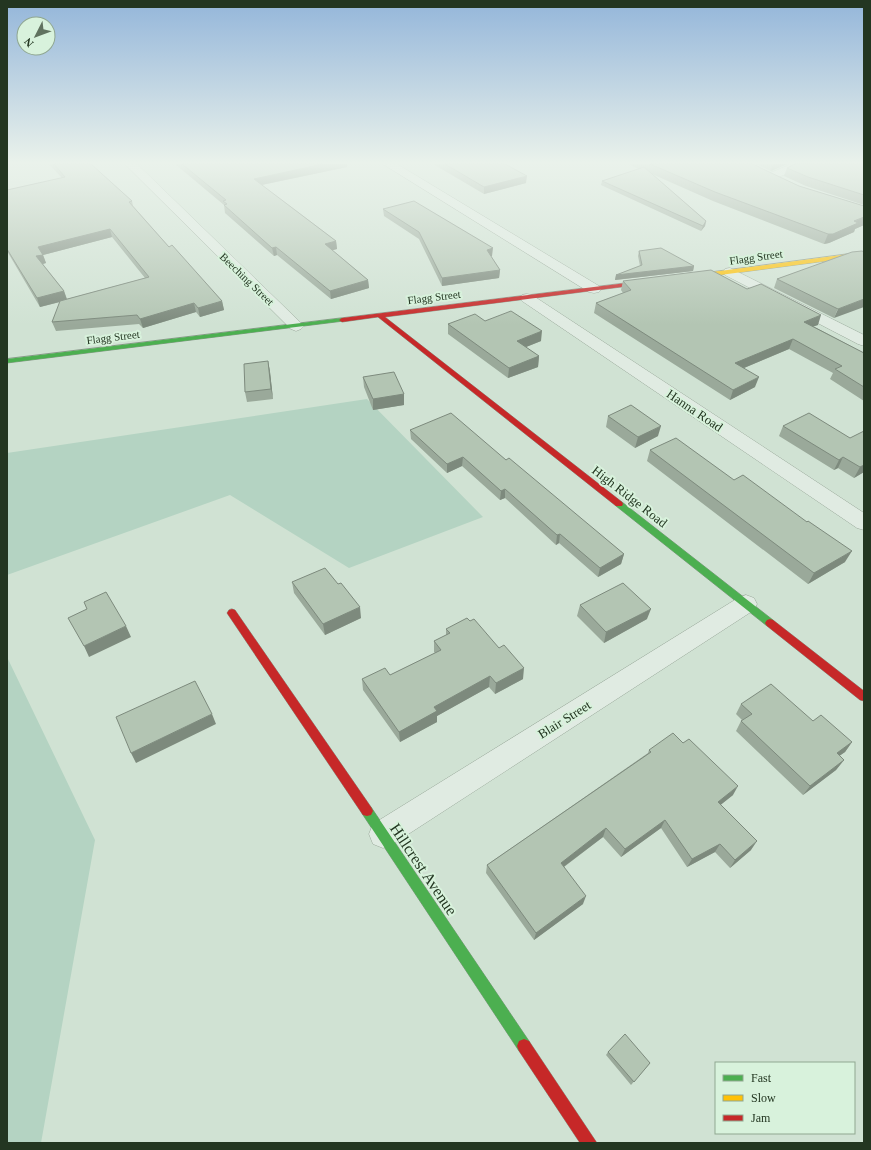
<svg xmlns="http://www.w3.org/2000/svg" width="871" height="1150" viewBox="0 0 871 1150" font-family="Georgia,serif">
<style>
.green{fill:#b4d3c2}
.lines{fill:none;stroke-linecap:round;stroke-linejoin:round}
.street-casing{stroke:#99a89a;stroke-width:1}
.fast-casing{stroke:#89988a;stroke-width:1}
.slow-casing{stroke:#89988a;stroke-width:1}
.jam-casing{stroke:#89988a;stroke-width:1}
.street{fill:#e0ebe2;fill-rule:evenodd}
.fast{fill:#4caf50;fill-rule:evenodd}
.slow{fill:#ffc107;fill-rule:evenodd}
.jam{fill:#c62828;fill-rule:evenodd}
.wall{fill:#9aa99a;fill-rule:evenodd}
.shaded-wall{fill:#7d8a7d}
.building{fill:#b3c5b3;stroke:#7d8a7d}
.labels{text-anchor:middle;stroke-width:4;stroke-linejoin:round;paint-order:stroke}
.far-street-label{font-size:11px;fill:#233621;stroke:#d8f2dc}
.street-label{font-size:13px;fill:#233621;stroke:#d8f2dc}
.near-street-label{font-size:16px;fill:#233621;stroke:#d8f2dc}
</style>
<rect width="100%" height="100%" fill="#d0e2d3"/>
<path class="green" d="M 367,399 L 483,517 L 349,568 L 230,495 L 7,575 L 7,453 Z
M 7,657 L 95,840 L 41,1143 L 7,1143 Z"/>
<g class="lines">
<g class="street-casing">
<path id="street" d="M 125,164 L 137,164 L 301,323 L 304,326 L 301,329 L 296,331 L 291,329 Z
M 383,164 L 397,164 L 599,286 L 601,289 L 599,292 L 594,293 L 589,292 Z
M 792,164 L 808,164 L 807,166 L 773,179 L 765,179 L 763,177 L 765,175 Z
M 730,268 L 864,335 L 864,346 L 858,344 L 725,275 L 723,272 L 725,269 Z
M 527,294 L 532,295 L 864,513 L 864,530 L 857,528 L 522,301 L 520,298 L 522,295 Z
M 746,595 L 754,598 L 757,604 L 754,610 L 393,844 L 383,848 L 373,844 L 369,834 L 373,824 L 738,598 Z"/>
</g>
<g class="fast-casing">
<path id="fast" d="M 342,318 L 344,319 L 344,321 L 7,363 L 7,359 Z
M 619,501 L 622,502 L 773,620 L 775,623 L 773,626 L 767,626 L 616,506 L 615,504 L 616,502 Z
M 367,806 L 371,807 L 529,1041 L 531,1046 L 529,1051 L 524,1053 L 519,1051 L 363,815 L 361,811 L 363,807 Z"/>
</g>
<g class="slow-casing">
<path id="slow" d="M 864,252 L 864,256 L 689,279 L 686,277 L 689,275 Z"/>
</g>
<g class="jam-casing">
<path id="jam" d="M 651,280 L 654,282 L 653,283 L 385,317 L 622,502 L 623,504 L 622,506 L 616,506 L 378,317 L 342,322 L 339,320 L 342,318 Z
M 232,609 L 235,610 L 371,807 L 373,811 L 371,815 L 367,816 L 363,815 L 229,616 L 227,613 L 229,610 Z
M 770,619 L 773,620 L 864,691 L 864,701 L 860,700 L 767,626 L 765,623 L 767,620 Z
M 524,1039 L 529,1041 L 597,1143 L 580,1143 L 519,1051 L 517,1046 L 519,1041 Z"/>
</g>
<use href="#street" class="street"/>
<use href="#fast" class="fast"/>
<use href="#slow" class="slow"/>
<use href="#jam" class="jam"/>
</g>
<path class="wall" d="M 49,164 L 91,164 L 132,201 L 133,206 L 169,247 L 222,301 L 224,310 L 200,317 L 196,312 L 143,328 L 139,324 L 56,331 L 52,322 L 60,302 L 40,307 L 7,251 L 7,190 L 62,178 ZM 112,237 L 145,278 L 67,299 L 64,291 L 43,264 L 46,263 L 43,255 Z
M 175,164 L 347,164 L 347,167 L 262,185 L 336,241 L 337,249 L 332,250 L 368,280 L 369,288 L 331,299 L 277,255 L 274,256 L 225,213 L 224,205 Z
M 433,164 L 505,164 L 526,183 L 484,194 Z
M 628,164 L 753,164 L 767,171 L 799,186 L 864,206 L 864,225 L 855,229 L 854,232 L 829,243 L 824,244 L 713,201 L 652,174 L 706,221 L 705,226 L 701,231 L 601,185 L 602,181 L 639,169 Z
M 756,164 L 787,164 L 771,171 Z
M 864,164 L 864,205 L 806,186 L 784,176 L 787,168 Z
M 383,209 L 492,256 L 491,256 L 500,270 L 499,278 L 442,286 L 419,239 L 384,216 Z
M 639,251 L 694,266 L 693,271 L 615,280 L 616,275 L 640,266 L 638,256 Z
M 862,251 L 834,318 L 774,288 L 777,279 Z
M 623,281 L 747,289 L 818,325 L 813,326 L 864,353 L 864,401 L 830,379 L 833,373 L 789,349 L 744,368 L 755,387 L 730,400 L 594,313 L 596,303 L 623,293 L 621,290 Z
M 485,321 L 541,341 L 526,347 L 539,356 L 538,367 L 508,378 L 448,334 L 448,324 Z
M 268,361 L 270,372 L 273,399 L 247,402 L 245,392 Z
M 363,377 L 404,394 L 404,405 L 373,410 L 364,387 Z
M 608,416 L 658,436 L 635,448 L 606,427 Z
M 783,426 L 850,438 L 864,472 L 854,478 L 838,468 L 834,470 L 779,436 Z
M 410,430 L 506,460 L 624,554 L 621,564 L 598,577 L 559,543 L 556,545 L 505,498 L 500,500 L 462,466 L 447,473 L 411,439 Z
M 650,450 L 845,562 L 808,584 L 647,461 Z
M 292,582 L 361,618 L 325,635 L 294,593 Z
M 580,605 L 647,619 L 604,643 L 577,616 Z
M 446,629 L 523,679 L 495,694 L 489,687 L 437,716 L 437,722 L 400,742 L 363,690 L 362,679 L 390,675 L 435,653 L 434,652 L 434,641 L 446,636 Z
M 741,704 L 813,721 L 852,742 L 845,752 L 839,756 L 844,760 L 836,770 L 803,795 L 736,731 L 741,721 L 742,720 L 736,714 Z
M 649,750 L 733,795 L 720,805 L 751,850 L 730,868 L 715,852 L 687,867 L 661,828 L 621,857 L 603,837 L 564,867 L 583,904 L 534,940 L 486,873 L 487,865 L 648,753 Z
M 608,1052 L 650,1063 L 631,1085 L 606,1055 Z"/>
<path class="shaded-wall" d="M 323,164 L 347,164 L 347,167 L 256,186 L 254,179 Z
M 773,164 L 787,164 L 771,171 Z
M 527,176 L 526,183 L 484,194 L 484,187 Z
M 864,217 L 864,225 L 855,229 L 854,232 L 829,243 L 824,244 L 828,234 Z
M 706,221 L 705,226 L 701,231 L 703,226 Z
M 110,229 L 112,237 L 43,255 L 46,263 L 39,265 L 36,256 L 38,247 Z
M 336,241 L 337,249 L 326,252 L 325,244 Z
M 276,247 L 277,255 L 274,256 L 272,248 Z
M 493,248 L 492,256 L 487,258 L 487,250 Z
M 694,266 L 693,271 L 615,280 L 616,275 Z
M 500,270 L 499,278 L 442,286 L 442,278 Z
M 368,280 L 369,288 L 331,299 L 330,291 Z
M 64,291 L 67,300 L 40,307 L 37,298 Z
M 864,299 L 864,307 L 834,318 L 838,309 Z
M 222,301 L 224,310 L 200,317 L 198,308 Z
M 194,303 L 196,312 L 143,328 L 140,319 Z
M 821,315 L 818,325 L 800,331 L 804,322 Z
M 542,331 L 541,341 L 516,351 L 517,341 Z
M 793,339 L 789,349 L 732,373 L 735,363 Z
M 539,356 L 538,367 L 508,378 L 509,368 Z
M 268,361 L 270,372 L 273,399 L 271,389 Z
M 759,377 L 755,387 L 730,400 L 733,390 Z
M 404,394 L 404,405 L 373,410 L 373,399 Z
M 661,426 L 658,436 L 635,448 L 638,437 Z
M 463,457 L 462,466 L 447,473 L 447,464 Z
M 843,457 L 838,468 L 834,470 L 839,460 Z
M 864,465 L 864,472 L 854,478 L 860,467 Z
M 505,489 L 505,498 L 500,500 L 501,491 Z
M 560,534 L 559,543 L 556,545 L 557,535 Z
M 852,551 L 845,562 L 808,584 L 814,573 Z
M 624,554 L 621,564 L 598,577 L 600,568 Z
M 360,607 L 361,618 L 325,635 L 323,624 Z
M 651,609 L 647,619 L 604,643 L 606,632 Z
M 126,626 L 131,637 L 89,657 L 84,646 Z
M 524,668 L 523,679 L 495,694 L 496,683 Z
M 490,676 L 489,687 L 437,716 L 437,722 L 400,742 L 399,732 L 434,707 Z
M 212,714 L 216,724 L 136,763 L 131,753 Z
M 852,742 L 845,752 L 829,763 L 837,753 Z
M 844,760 L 836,770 L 803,795 L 810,786 Z
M 738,786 L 733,795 L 713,811 L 718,802 Z
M 665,820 L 661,828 L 621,857 L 625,849 Z
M 606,828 L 603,837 L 558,871 L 561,863 Z
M 757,841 L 751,850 L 730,868 L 735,860 Z
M 720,844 L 715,852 L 687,867 L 692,859 Z
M 586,896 L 583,904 L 534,940 L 536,933 Z"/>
<path class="building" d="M 54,164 L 91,164 L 132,201 L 129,202 L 169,247 L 172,245 L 222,301 L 198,308 L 194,303 L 140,319 L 137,315 L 52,322 L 60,301 L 149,277 L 110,229 L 38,247 L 43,255 L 36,256 L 64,291 L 37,298 L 7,249 L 7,190 L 65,177 Z
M 182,164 L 323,164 L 254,179 L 336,241 L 325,244 L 368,280 L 330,291 L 276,247 L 272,248 L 224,205 L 227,204 L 223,201 L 226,200 Z
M 445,164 L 505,164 L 527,176 L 484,187 Z
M 650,164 L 753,164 L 767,171 L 799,186 L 864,206 L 864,217 L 854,221 L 858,223 L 833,234 L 828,234 L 715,192 Z
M 795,164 L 864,164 L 864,195 L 808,177 L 787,168 Z
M 644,167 L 706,221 L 703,226 L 602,181 Z
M 414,201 L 493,248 L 487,250 L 500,270 L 442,278 L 419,232 L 383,209 Z
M 661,248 L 694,266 L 616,275 L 642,265 L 639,251 Z
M 862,251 L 864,252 L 864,299 L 838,309 L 777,279 L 852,252 Z
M 711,270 L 747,289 L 761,284 L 821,315 L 804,322 L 864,353 L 864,387 L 835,369 L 842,366 L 793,339 L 735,363 L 759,377 L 733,390 L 596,303 L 631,290 L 623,281 Z
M 511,311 L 542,331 L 517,341 L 539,356 L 509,368 L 448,324 L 475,314 L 485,321 Z
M 268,361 L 271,389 L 245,392 L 244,364 Z
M 394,372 L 404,394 L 373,399 L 363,377 Z
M 631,405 L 661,426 L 638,437 L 608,416 Z
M 451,413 L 506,460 L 509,458 L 624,554 L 600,568 L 560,534 L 557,535 L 505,489 L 501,491 L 463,457 L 447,464 L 410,430 Z
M 809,413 L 850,438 L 864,431 L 864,465 L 860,467 L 843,457 L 839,460 L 783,426 Z
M 676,438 L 734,480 L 743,475 L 807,522 L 808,521 L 852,551 L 814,573 L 650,450 Z
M 325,568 L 338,584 L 341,583 L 360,607 L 323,624 L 292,582 Z
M 623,583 L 651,609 L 606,632 L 580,605 Z
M 106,592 L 126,626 L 84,646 L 68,618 L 87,609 L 84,602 Z
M 467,618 L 470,621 L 474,619 L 499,648 L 504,645 L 524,668 L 496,683 L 490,676 L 434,707 L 437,711 L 399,732 L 362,679 L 385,668 L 390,675 L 441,650 L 434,641 L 450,633 L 446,629 Z
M 195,681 L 212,714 L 131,753 L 116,717 Z
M 771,684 L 813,721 L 821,715 L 852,742 L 837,753 L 844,760 L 810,786 L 741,721 L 752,714 L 741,704 Z
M 673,733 L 683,743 L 689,739 L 738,786 L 718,802 L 757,841 L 735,860 L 720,844 L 692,859 L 665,820 L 625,849 L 606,828 L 561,863 L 586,896 L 536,933 L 487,865 L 651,752 L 649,750 Z
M 625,1034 L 650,1063 L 634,1082 L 608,1052 Z"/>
<linearGradient id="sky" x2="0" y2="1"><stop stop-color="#94b6da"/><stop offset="0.5" stop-color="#eaf2eb"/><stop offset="1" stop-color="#eaf2eb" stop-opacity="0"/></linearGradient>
<rect width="871" height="325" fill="url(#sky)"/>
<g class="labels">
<g class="far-street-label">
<text transform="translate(756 257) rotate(-8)" y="4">Flagg Street</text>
<text transform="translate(247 279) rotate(44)" y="4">Beeching Street</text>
<text transform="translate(434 297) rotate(-7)" y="4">Flagg Street</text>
<text transform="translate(113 337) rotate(-7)" y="4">Flagg Street</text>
</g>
<g class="street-label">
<text transform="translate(695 410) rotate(34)" y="5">Hanna Road</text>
<text transform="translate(630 496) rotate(38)" y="5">High Ridge Road</text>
<text transform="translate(564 719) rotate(-32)" y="5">Blair Street</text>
</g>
<g class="near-street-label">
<text transform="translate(424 869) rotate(56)" y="6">Hillcrest Avenue</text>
</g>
</g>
<rect width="871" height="1150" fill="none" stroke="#233621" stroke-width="16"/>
<rect x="715" y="1062" width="140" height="72" fill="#d8f2dc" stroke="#90a791"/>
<rect x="723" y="1075" width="20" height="6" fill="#4caf50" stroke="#90a791"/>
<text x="751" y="1082" font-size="12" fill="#233621">Fast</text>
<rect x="723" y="1095" width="20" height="6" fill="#ffc107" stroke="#90a791"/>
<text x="751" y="1102" font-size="12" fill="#233621">Slow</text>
<rect x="723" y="1115" width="20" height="6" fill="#c62828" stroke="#90a791"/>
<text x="751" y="1122" font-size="12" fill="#233621">Jam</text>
<g transform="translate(36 36) rotate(228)"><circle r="19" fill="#d8f2dc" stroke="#90a791"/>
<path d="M0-3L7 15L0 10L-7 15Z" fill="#60725f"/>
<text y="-6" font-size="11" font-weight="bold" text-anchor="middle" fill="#233621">N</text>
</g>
</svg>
